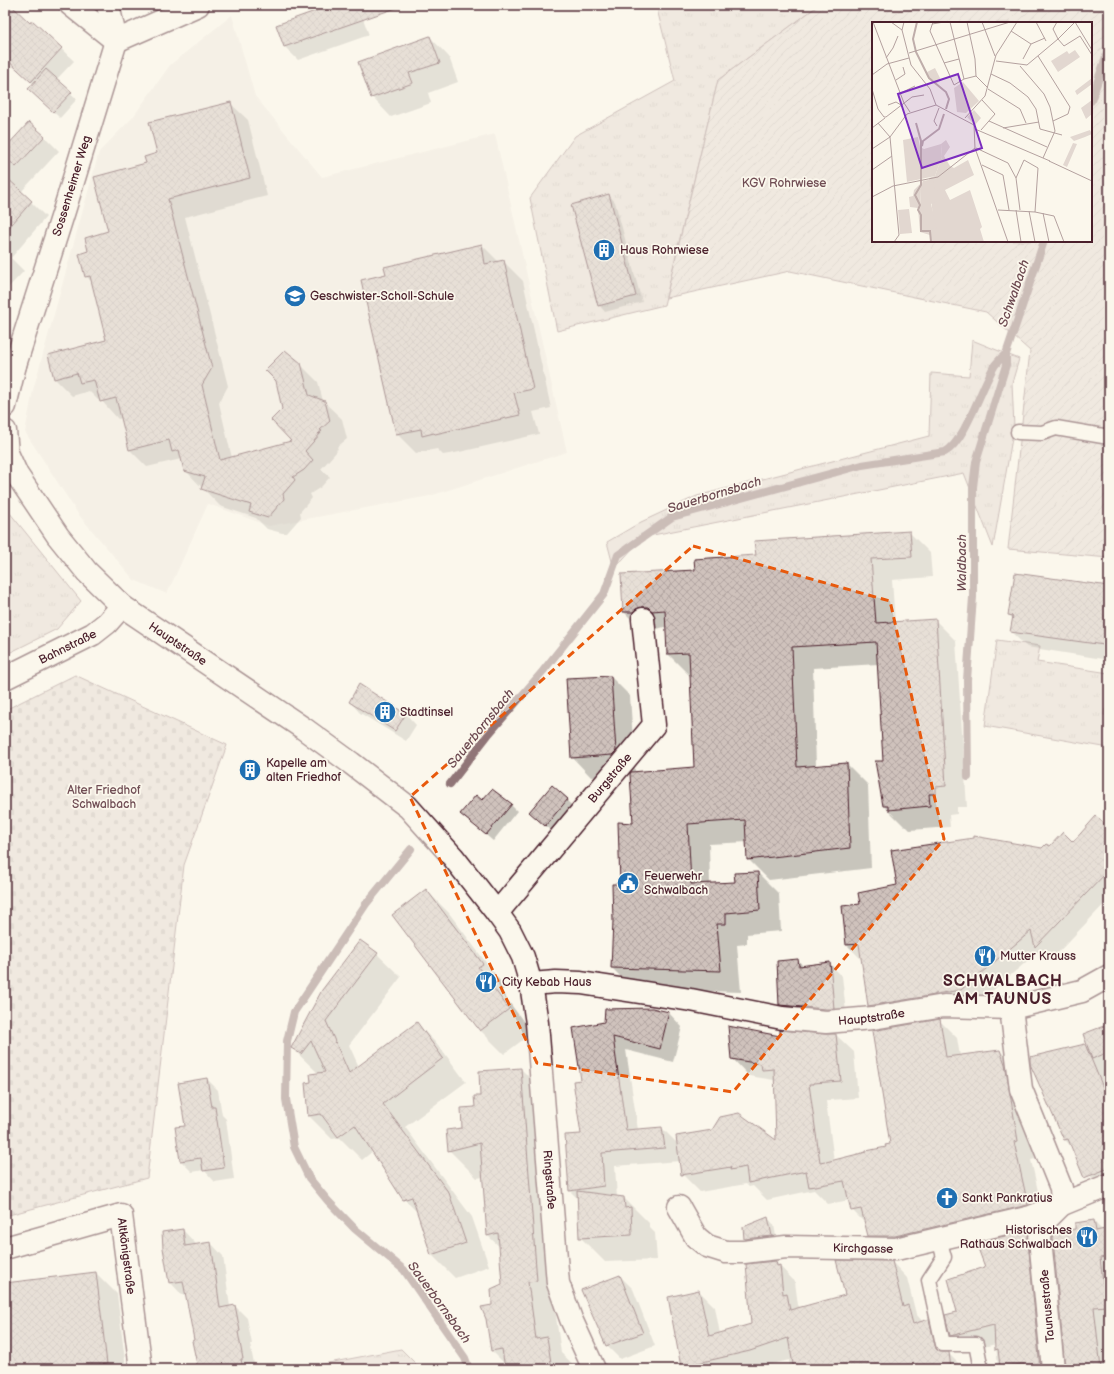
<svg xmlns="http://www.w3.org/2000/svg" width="1114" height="1374" viewBox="0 0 1114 1374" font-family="'Balsamiq Sans',sans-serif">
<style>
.built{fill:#eee7de}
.grass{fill:url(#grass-tufts);stroke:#967b7e}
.cemetery{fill:url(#cemetery-stones);stroke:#967b7e}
.garden{fill:url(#garden-furrows);stroke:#967b7e;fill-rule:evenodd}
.shadow{fill:#0003}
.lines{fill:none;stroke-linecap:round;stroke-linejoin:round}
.stream{stroke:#907477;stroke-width:8}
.building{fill:url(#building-cross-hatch);stroke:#4a1f2b}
.lane-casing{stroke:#4a1f2b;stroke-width:17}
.street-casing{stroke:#4a1f2b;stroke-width:25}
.secondary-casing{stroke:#4a1f2b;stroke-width:25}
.lane{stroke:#fbf7ec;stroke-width:14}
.street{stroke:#fbf7ec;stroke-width:22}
.secondary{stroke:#fbf7ec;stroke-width:22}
.marked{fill:none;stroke:#e8590c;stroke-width:3;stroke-dasharray:8 5;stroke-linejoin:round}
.labels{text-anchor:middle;stroke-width:3.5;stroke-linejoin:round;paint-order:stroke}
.park-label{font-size:12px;fill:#704d54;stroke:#fbf7ec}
.street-label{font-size:12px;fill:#4a1f2b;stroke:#fbf7ec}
.poi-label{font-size:12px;fill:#4a1f2b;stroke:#fbf7ec;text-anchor:start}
.water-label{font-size:13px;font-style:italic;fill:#6d4a51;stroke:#fbf7ec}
.district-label{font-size:16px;font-weight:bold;letter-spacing:1px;fill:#4a1f2b;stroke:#fbf7ec}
.inset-river{fill:none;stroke:#bfadaa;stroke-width:2}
.inset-road{fill:none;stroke:#b4a19f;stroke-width:1}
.view{fill:#7b2cbf;fill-opacity:0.15;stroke:#7b2cbf;stroke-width:2}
.inset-edge{fill:none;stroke:#4a1f2b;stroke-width:2}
</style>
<defs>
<pattern id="grass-tufts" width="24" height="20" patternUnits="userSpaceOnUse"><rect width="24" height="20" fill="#e2d7d0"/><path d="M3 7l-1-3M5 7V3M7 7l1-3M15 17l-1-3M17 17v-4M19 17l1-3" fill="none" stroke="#c3b8b3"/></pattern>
<pattern id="cemetery-stones" width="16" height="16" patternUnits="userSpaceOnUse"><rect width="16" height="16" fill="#e2d7d0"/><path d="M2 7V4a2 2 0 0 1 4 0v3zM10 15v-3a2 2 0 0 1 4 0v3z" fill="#c3b8b3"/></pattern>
<pattern id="garden-furrows" width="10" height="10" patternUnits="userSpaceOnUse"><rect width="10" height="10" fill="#e2d7d0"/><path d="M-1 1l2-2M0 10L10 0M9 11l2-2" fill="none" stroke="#c3b8b3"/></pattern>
<pattern id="building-cross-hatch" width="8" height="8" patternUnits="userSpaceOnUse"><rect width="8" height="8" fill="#cfc2bc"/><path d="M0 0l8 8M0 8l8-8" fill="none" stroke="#b3a6a2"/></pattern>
</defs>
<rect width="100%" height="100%" fill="#fbf7ec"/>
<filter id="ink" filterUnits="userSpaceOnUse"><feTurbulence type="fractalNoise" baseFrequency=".025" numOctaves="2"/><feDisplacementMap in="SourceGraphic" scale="8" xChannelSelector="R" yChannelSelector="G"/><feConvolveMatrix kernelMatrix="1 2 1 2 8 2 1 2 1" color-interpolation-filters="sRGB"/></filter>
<g filter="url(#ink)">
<path class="built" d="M 232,15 L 255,96 L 322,177 L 495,134 L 567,452 L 430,496 L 269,526 L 208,504 L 167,594 L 134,580 L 78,514 L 25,432 L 33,390 L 99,152 L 133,117 L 170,65 Z"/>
<path class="grass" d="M 656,5 L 819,5 L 718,80 L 664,305 L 557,331 L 530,198 L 575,136 L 675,81 Z
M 972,340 L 1019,359 L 1012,383 L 1014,427 L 993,547 L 964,473 L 643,537 L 614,569 L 607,542 L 641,522 L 697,496 L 929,436 L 931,373 L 969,376 Z
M 5,507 L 81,601 L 57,629 L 5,655 Z
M 997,640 L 1040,646 L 1037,662 L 1109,673 L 1109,708 L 1105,709 L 1104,715 L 1109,715 L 1109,748 L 985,726 Z
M 401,1349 L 421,1369 L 314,1369 L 313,1366 Z"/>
<path class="cemetery" d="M 75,675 L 227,745 L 184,865 L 147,1178 L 5,1216 L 5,710 Z"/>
<path class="garden" d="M 819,5 L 1109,5 L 1109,558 L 1008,549 L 1030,351 L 986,312 L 790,271 L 666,298 L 718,80 ZM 873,23 L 1091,23 L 1091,241 L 873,241 Z"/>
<path class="shadow" d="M 5,5 L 9,5 L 30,24 L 32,21 L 74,61 L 56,80 L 77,99 L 60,118 L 35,95 L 34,84 L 5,57 Z
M 335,5 L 353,5 L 361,13 L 369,35 L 298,60 L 285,47 L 278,25 Z
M 430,37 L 449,57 L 458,82 L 428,93 L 431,103 L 391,117 L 372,97 Z
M 230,103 L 248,120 L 267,196 L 185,217 L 228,386 L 219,403 L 232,458 L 293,442 L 283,409 L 300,364 L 318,382 L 323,401 L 342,419 L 347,439 L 337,447 L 338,449 L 336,450 L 337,451 L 321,469 L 330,477 L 321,487 L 310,494 L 312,498 L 300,512 L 301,517 L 287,533 L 282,533 L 267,529 L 256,518 L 220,506 L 185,470 L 181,459 L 147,467 L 130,450 L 122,418 L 118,419 L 100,399 L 98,400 L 89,391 L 72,396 L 54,378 L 107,341 L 93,283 L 86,276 L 89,252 L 109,232 L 147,164 L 158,154 Z
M 44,136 L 59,151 L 21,192 L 46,217 L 11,258 L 24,271 L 6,290 L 5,289 L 5,149 Z
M 609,195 L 615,202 L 642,302 L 605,312 L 599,305 Z
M 482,245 L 499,262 L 503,261 L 523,281 L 551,408 L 533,412 L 539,434 L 455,453 L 443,455 L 437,449 L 416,453 L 397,434 L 387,275 Z
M 909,532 L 930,553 L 932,577 L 892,580 L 895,623 L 935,620 L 956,641 L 967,807 L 957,807 L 957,814 L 949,815 L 950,827 L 910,830 L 907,827 L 905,827 L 884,806 L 877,762 L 884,762 L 878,664 L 813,668 L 816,766 L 847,764 L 868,785 L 871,868 L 769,880 L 748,859 L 748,842 L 709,844 L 710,884 L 736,883 L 758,873 L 779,894 L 781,931 L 747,934 L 747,944 L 737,945 L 741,992 L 633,989 L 612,968 L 621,885 L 634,824 L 631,774 L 591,777 L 572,757 L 611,677 L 630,696 L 635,771 L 633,773 L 695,768 L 691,675 L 689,675 L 668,654 L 667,628 L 664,627 L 657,629 L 654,632 L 645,633 L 624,612 L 696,571 L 757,556 Z
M 1109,588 L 1109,660 L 1027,647 L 1011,632 L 1013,619 L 1009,615 Z
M 350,702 L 406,714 L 416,725 L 406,741 L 360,713 Z
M 552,787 L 580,813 L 559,838 L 530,812 Z
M 483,802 L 511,805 L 517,811 L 493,841 L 468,820 Z
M 1109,830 L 1109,899 L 1051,960 L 1040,950 L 976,1005 L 884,1020 L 869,1005 L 862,960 L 847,945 L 861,905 L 898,886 L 1043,849 L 1073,843 Z
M 426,890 L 449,913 L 505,988 L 501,991 L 532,1033 L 504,1054 L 481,1031 L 393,915 Z
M 360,941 L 377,954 L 401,977 L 349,1045 L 359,1067 L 417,1024 L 440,1047 L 466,1082 L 405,1127 L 472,1217 L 489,1266 L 455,1278 L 432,1255 L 418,1213 L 404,1199 L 373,1151 L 362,1160 L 340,1138 L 332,1139 L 309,1116 L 312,1083 L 319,1074 L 292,1048 Z
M 798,960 L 804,967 L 829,963 L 842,976 L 847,1021 L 793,1017 L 780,1004 Z
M 669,1013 L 682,1027 L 673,1062 L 626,1050 L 638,1130 L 662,1128 L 678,1144 L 778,1142 L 775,1082 L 774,1080 L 749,1076 L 732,1058 L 781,1037 L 836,1035 L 854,1052 L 858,1098 L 830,1100 L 830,1101 L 826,1101 L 834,1161 L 887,1147 L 891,1144 L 939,1020 L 957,1038 L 960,1056 L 1000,1051 L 1018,1068 L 1022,1082 L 1035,1159 L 1031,1160 L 1045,1222 L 887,1253 L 869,1235 L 866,1224 L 852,1210 L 850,1200 L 828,1204 L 814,1190 L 767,1200 L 753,1186 L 749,1187 L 746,1184 L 700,1192 L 682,1174 L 680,1161 L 615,1166 L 617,1198 L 624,1198 L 649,1223 L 649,1227 L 655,1233 L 657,1260 L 605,1262 L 580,1237 L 579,1200 L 570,1191 L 566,1136 L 582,1135 L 582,1081 L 574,1029 Z
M 1109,1025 L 1109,1070 L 1105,1071 L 1109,1080 L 1109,1179 L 1096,1181 L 1079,1165 L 1072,1147 L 1065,1140 L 1085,1045 L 1090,1050 Z
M 521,1069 L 549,1097 L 564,1308 L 555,1309 L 561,1353 L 575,1366 L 575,1369 L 506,1369 L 505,1364 L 492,1351 L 504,1285 L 501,1248 L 488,1236 L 483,1177 L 477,1178 L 449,1150 L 463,1129 L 482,1097 Z
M 207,1079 L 218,1090 L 222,1115 L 226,1119 L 234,1179 L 215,1182 L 204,1170 L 192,1172 L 181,1161 Z
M 768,1218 L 774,1225 L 777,1242 L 751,1245 L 745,1239 L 744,1228 Z
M 1093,1221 L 1109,1237 L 1109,1369 L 1066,1369 L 1076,1230 Z
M 183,1230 L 195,1243 L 196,1245 L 211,1243 L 223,1256 L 230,1307 L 235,1306 L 247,1318 L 252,1344 L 250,1344 L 255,1369 L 197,1369 L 198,1368 L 195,1341 L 186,1294 L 182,1295 L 170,1282 Z
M 1028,1232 L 1044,1247 L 1054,1369 L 998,1369 L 996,1344 L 966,1351 L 951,1335 L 958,1313 L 986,1267 Z
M 776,1262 L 795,1282 L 798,1305 L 801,1308 L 846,1295 L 892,1262 L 907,1278 L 916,1314 L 923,1322 L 929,1321 L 944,1336 L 948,1353 L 964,1369 L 790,1369 L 789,1360 L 753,1369 L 685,1369 L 682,1367 L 699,1291 L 715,1307 L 720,1334 L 752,1325 Z
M 96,1273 L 117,1294 L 126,1369 L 5,1369 L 5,1284 Z
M 620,1276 L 633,1289 L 655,1346 L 620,1359 L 607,1346 L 583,1291 Z"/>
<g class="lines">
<path class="stream" d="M 1091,101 L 1109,48
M 968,777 L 967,680 L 973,597 L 973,487 L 976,462 L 1006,365 L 1006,354 L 1044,241
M 450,784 L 488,735 L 543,671 L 604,594 L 618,555 L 672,517 L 862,465 L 945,452 C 965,442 982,385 995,365 C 998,361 1002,357 1006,354
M 411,849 L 366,904 L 294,1012 L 287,1041 L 286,1099 L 294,1147 L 309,1178 L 328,1201 L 355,1229 L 404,1270 L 465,1358 L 469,1369"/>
</g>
<path class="building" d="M 5,5 L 11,5 L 30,23 L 32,20 L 62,48 L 31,82 L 5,58 Z
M 332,5 L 395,5 L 396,8 L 284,47 L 276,25 Z
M 430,36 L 440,63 L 409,73 L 413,83 L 371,98 L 358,62 Z
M 46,69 L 72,92 L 53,112 L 28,89 Z
M 231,102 L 250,178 L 168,199 L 212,368 L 202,385 L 220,460 L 291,441 L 271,420 L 282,409 L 276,381 L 265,370 L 285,350 L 301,363 L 309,395 L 325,401 L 330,421 L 320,430 L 322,431 L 318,434 L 321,433 L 305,451 L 313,460 L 304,470 L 293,477 L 295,480 L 283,494 L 284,499 L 268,518 L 249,512 L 251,505 L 201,489 L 205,477 L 184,471 L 179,450 L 172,452 L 169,440 L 129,450 L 116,398 L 100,402 L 94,380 L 80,383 L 77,373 L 54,379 L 48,355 L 106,340 L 90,276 L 85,277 L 79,254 L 88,251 L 85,238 L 108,231 L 94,177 L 146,163 L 144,157 L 157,153 L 149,122 Z
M 29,122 L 45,136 L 16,167 L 5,157 L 5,148 Z
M 5,176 L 32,201 L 5,232 Z
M 609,194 L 636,296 L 598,306 L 571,205 Z
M 482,244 L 485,264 L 504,260 L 533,389 L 514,393 L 520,415 L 435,434 L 434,433 L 422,436 L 421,429 L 396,434 L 361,280 L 386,274 L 384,267 Z
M 910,531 L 912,557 L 871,559 L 876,623 L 936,619 L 946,786 L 936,787 L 936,794 L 929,794 L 930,806 L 888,810 L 888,806 L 883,806 L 875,761 L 883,761 L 876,642 L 792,647 L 797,767 L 847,763 L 850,848 L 747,860 L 745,820 L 688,824 L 691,884 L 735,882 L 734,873 L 758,872 L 760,910 L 726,913 L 726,924 L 717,924 L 721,971 L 611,968 L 613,921 L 612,884 L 620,884 L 618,822 L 633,823 L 630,774 L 631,772 L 694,767 L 689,653 L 667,654 L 665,610 L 652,611 L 648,607 L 642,607 L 636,609 L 633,612 L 623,612 L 621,574 L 695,570 L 694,559 L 756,555 L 754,541 Z
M 1015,573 L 1109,586 L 1109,644 L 1104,643 L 1104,645 L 1010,632 L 1013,616 L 1008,615 Z
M 611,676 L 616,751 L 612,755 L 571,758 L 566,678 Z
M 359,684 L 406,714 L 395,731 L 349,702 Z
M 552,785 L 568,799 L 545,826 L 529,812 Z
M 492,789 L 512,804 L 486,835 L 460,814 L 476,795 L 482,800 Z
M 1096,816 L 1109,828 L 1109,870 L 1035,947 L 1031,931 L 961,990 L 935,994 L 935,995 L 868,1006 L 859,944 L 846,945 L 842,906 L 860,904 L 858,893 L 897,885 L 891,850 L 974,838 L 974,836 L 1042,848 L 1046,844 L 1050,846 L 1063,832 L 1073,842 Z
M 426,889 L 483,964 L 478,967 L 509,1009 L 480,1031 L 392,915 Z
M 360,940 L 378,953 L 326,1021 L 349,1073 L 417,1022 L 443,1058 L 383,1104 L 449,1193 L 466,1243 L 431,1255 L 412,1197 L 403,1200 L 355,1125 L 338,1137 L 321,1114 L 308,1116 L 305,1083 L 311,1082 L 310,1074 L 325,1072 L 311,1041 L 301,1054 L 291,1048 L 322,990 Z
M 798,959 L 799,966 L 830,962 L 834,1009 L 826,1009 L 779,1005 L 777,961 Z
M 652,1008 L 669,1012 L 660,1049 L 613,1037 L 626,1130 L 662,1127 L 665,1148 L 602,1153 L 604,1186 L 569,1191 L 565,1135 L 581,1134 L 573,1081 L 581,1080 L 573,1028 L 604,1022 L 605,1009 Z
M 940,1019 L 946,1057 L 1000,1050 L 1005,1064 L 1018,1141 L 1014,1142 L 1028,1205 L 895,1236 L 868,1236 L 861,1209 L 851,1211 L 844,1181 L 809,1187 L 806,1171 L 748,1183 L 746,1167 L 730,1170 L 731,1167 L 681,1175 L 676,1136 L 712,1130 L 720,1117 L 739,1113 L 776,1140 L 774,1069 L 762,1070 L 761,1064 L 731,1059 L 728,1026 L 780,1036 L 780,1030 L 825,1034 L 836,1034 L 841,1081 L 813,1083 L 813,1084 L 809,1084 L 820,1162 L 825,1161 L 826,1162 L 866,1152 L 866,1151 L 886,1147 L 885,1145 L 890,1144 L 872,1031 Z
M 1109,1024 L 1109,1052 L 1092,1059 L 1083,1034 Z
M 1085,1044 L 1109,1102 L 1109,1168 L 1084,1178 L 1068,1139 L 1064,1140 L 1030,1064 L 1030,1057 Z
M 521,1068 L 537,1281 L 528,1282 L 536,1339 L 547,1337 L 552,1369 L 505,1369 L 502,1349 L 491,1351 L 486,1319 L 481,1307 L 492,1305 L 491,1289 L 502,1284 L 498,1233 L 487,1236 L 480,1143 L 448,1151 L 446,1130 L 462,1128 L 461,1108 L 475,1107 L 474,1096 L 480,1096 L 479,1071 Z
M 207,1078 L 212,1107 L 215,1107 L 224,1168 L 203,1171 L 201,1158 L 180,1161 L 175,1127 L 185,1126 L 178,1083 Z
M 577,1191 L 624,1197 L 625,1208 L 631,1207 L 632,1235 L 579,1238 Z
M 768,1217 L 772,1236 L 744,1239 L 743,1227 Z
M 1094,1220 L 1096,1231 L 1109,1228 L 1109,1256 L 1100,1258 L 1106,1306 L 1094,1307 L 1101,1369 L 1065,1369 L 1053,1239 L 1054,1232 L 1075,1229 L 1075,1223 Z
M 183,1229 L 185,1246 L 211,1242 L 220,1308 L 235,1305 L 240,1331 L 238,1332 L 243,1359 L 241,1359 L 243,1369 L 198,1369 L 192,1341 L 194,1340 L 183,1281 L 169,1283 L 163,1248 L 162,1232 Z
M 1029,1230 L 1028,1240 L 1040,1369 L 1024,1369 L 1024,1364 L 1000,1366 L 998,1349 L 995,1350 L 994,1325 L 950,1336 L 945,1315 L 957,1312 L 948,1279 L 985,1267 L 976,1243 Z
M 836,1260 L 892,1261 L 903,1307 L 908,1305 L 913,1324 L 929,1319 L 936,1349 L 940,1352 L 949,1352 L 951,1369 L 794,1369 L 788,1338 L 750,1351 L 681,1367 L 668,1297 L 699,1290 L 709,1336 L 751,1324 L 746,1264 L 776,1261 L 777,1266 L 780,1265 L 783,1294 L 787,1293 L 790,1310 L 845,1295 Z
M 96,1272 L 107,1364 L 70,1369 L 5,1369 L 5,1283 Z
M 620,1275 L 643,1333 L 606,1346 L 581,1290 Z"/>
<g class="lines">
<g class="lane-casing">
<path id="lane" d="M 1018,432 L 1042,433 L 1056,428 L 1109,437
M 939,1239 L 944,1257 L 929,1280 L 943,1344 L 976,1344 L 981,1369"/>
</g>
<g class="street-casing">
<g id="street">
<path d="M 71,5 L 116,41"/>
<path d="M 116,41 L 198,5"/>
<path id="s1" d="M 15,365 L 64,211 L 116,41 L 108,5"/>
<path id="s2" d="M 497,913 L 654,725 L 643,619"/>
<path id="s3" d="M 531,984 L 556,982 L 581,983 L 691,1000 L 782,1018 L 826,1022 L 873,1018 L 944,1006 L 1011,1008 L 1082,991 L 1109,976"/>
<path d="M 1011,1008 L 1021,1089 L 1061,1188 L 1062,1204"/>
<path id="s4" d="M 679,1207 L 696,1237 L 707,1246 L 726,1252 L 744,1252 L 786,1247 L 896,1249 L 1031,1217 L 1109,1185"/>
<path id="s5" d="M 5,1248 L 121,1215 L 141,1369"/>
<path d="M 1053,1369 L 1040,1239 L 1042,1224 L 1060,1206"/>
</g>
</g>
<g class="secondary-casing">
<g id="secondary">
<path d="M 5,362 L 15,365 L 5,406"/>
<path id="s6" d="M 5,431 L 7,453 L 17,475 L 58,536 L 87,572 L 122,606 L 303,728 L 351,763 L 408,807 L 453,857 L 497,913 L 510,931 L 523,957 L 531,984 L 537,1023 L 558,1283 L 571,1319 L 594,1369"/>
<path id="s7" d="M 5,678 L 93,634 L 107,623 L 122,606"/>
</g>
</g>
<use href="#lane" class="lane"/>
<use href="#street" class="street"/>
<use href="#secondary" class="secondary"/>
</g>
</g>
<path d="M0 0H1114V1374H0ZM 693,546 L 890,601 L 944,839 L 733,1092 L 537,1063 L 410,797 Z" fill="#fbf7ec" fill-opacity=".55" fill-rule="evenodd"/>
<path class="marked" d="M 693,546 L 890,601 L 944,839 L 733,1092 L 537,1063 L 410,797 Z"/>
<defs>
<g id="building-disc" transform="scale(1.15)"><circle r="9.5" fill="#1f6fb2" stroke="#fbf7ec"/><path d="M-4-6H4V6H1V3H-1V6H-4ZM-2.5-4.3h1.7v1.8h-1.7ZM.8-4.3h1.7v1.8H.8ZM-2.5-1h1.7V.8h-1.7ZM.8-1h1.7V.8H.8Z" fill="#fff"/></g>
<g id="school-disc" transform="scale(1.15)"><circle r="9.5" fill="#1f6fb2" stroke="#fbf7ec"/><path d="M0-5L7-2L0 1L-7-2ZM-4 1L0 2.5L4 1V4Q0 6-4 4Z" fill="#fff"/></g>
<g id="civic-disc" transform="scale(1.15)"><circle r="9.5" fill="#1f6fb2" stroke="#fbf7ec"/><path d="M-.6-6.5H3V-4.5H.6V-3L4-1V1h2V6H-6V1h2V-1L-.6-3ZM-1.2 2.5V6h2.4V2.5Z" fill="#fff"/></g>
<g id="restaurant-disc" transform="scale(1.15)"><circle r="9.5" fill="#1f6fb2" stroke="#fbf7ec"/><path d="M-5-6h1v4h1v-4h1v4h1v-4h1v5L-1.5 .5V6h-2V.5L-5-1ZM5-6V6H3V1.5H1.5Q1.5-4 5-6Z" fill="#fff"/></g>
<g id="church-disc" transform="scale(1.15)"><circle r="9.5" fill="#1f6fb2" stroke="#fbf7ec"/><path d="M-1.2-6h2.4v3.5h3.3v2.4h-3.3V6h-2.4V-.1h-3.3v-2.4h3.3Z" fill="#fff"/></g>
</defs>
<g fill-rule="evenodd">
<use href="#building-disc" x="604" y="250"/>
<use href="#school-disc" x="295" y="296"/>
<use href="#building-disc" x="385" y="712"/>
<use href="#building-disc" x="250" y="770"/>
<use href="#civic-disc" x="628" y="883"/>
<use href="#restaurant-disc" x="985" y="956"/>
<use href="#restaurant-disc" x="486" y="982"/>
<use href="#church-disc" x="947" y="1198"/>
<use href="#restaurant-disc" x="1087" y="1237"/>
</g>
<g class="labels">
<g class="park-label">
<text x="784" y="187">KGV Rohrwiese</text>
<text x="104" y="794">Alter Friedhof<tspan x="104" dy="14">Schwalbach</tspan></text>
</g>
<g class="street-label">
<text dy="4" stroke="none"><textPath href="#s1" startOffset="188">Sossenheimer Weg</textPath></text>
<text dy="4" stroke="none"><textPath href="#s6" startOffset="282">Hauptstraße</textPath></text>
<text dy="4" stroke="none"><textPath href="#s7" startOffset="70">Bahnstraße</textPath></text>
<text dy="4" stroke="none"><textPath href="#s2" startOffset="176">Burgstraße</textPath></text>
<text dy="4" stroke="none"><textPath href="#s3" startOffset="344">Hauptstraße</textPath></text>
<text dy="4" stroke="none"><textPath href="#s6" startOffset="979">Ringstraße</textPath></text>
<text dy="4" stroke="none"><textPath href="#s4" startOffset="206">Kirchgasse</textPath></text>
<text dy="4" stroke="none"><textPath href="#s5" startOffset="162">Altkönigstraße</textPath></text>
<text transform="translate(1047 1306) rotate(-95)" y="4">Taunusstraße</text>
</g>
<g class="poi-label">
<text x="620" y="254">Haus Rohrwiese</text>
<text x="310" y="300">Geschwister-Scholl-Schule</text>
<text x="400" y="716">Stadtinsel</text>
<text x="266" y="767">Kapelle am<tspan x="266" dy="14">alten Friedhof</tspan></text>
<text x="644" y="880">Feuerwehr<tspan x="644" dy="14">Schwalbach</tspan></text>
<text x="1000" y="960">Mutter Krauss</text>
<text x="502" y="986">City Kebab Haus</text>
<text x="962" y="1202">Sankt Pankratius</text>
<text x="1072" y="1234" text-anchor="end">Historisches<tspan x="1072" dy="14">Rathaus Schwalbach</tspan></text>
</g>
<g class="water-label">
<text transform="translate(1013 293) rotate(-71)" y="5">Schwalbach</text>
<text transform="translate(714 494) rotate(-17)" y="5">Sauerbornsbach</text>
<text transform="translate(961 563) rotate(-90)" y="5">Waldbach</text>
<text transform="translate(480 728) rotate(-51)" y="5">Sauerbornsbach</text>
<text transform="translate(440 1302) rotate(54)" y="5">Sauerbornsbach</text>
</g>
<g class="district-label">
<text x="1003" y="986">SCHWALBACH<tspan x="1003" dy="18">AM TAUNUS</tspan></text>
</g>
</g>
<g transform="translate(872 22)">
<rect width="220" height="220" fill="#fbf7ec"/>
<path d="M 203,28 L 208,35 L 186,50 L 179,39 L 195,29 L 197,32 ZM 63,46 L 69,58 L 65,61 L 58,57 L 55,50 ZM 220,56 L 220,62 L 205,73 L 203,69 ZM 220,78 L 220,92 L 214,97 L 209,86 ZM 102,88 L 109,96 L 103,103 L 95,95 ZM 218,108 L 220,112 L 213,115 L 202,119 L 198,115 ZM 74,118 L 78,125 L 72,134 L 78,144 L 82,146 L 96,138 L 102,153 L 73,168 L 78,178 L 98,168 L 110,205 L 108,207 L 112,220 L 45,220 L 58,219 L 58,213 L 48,210 L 46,186 L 38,185 L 37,175 L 41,174 L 42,168 L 51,159 L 48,167 L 50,208 L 61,195 L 57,156 L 63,154 L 70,135 L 69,122 ZM 201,121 L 205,122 L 195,145 L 191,143 Z" fill="#e2d7d0"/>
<path d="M 91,60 L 107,79 L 94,91 L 85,90 L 82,66 Z" fill="#e2d7d0"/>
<path d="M 46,115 L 48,125 L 52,127 L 69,122 L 70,135 L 63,154 L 35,160 L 31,118 ZM 37,187 L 40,211 L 28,212 L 26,188 Z" fill="#e2d7d0"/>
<path d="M 61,157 L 63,169 L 70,166 L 74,175 L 59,182 L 65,206 L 50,209 L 48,167 L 51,159 Z" fill="#e2d7d0"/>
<path class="inset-river" d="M 45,0 L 41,17 L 44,30 L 57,56 L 74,70 L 77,77 L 74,87M 44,101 L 49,119 L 49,163 L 43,173 L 48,183 L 46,188 L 49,193 L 49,209 L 58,209 L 59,220M 50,124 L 51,119 L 67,107 L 72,92"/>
<path class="inset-road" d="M 1,0 L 32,81 L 38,90M 19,0 L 30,8M 32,0 L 30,8 L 39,43 L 58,67 L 64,83 L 102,103 L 103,126 L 136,220M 61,0 L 58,9 L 82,63 L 92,57 L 104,54M 78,0 L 92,57M 95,0 L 103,37 L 104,54 L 116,66M 110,0 L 123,34M 164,0 L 174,19M 185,0 L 181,7 L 186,17M 203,0 L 220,28M 60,2 L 72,0M 139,9 L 159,22 L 151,37M 186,17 L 203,0M 159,22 L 173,16M 37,31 L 138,0M 166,34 L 198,85 L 196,92 L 181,99M 14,36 L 21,26 L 26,14M 124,39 L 155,43 L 186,17 L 192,24 L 208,14 L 220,33M 72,41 L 87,37M 148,44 L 172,72 L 178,85 L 183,109 L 171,136M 119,52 L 138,61 L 156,75 L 164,87 L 168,107 L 190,113M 0,53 L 15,42 L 37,36M 24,58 L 33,52 L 31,45M 0,67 L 6,87 L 12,95 L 14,95M 116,67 L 148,87 L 154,101M 29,71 L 43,64M 16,83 L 24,80 L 29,83M 14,95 L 40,75 L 52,73M 93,96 L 113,74 L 124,33 L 145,0M 117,99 L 175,125M 6,101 L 18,115 L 27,213 L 22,220M 65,104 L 62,99 L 67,86M 0,106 L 13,96M 131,106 L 167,100M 103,107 L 178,139M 109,108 L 123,92 L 110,78M 104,126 L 136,141 L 144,156M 0,127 L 18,115 L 35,92 L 64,83M 177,139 L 220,159M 110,143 L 131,153 L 137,188M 0,148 L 20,134M 0,175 L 21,164 L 66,155 L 103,126M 126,188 L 163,190 L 182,194 L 192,220M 144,188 L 149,220M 148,188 L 144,156 L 152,138 L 166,146 L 163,190M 157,189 L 163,220M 171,191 L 177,220"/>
<path class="view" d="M 86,52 L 110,126 L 50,146 L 26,72 Z"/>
<rect width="220" height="220" class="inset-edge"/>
</g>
<rect width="1114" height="1374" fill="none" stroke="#fbf7ec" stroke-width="20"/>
<rect x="10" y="10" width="1094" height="1354" fill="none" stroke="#4a1f2b" stroke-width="1.5" filter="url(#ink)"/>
</svg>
